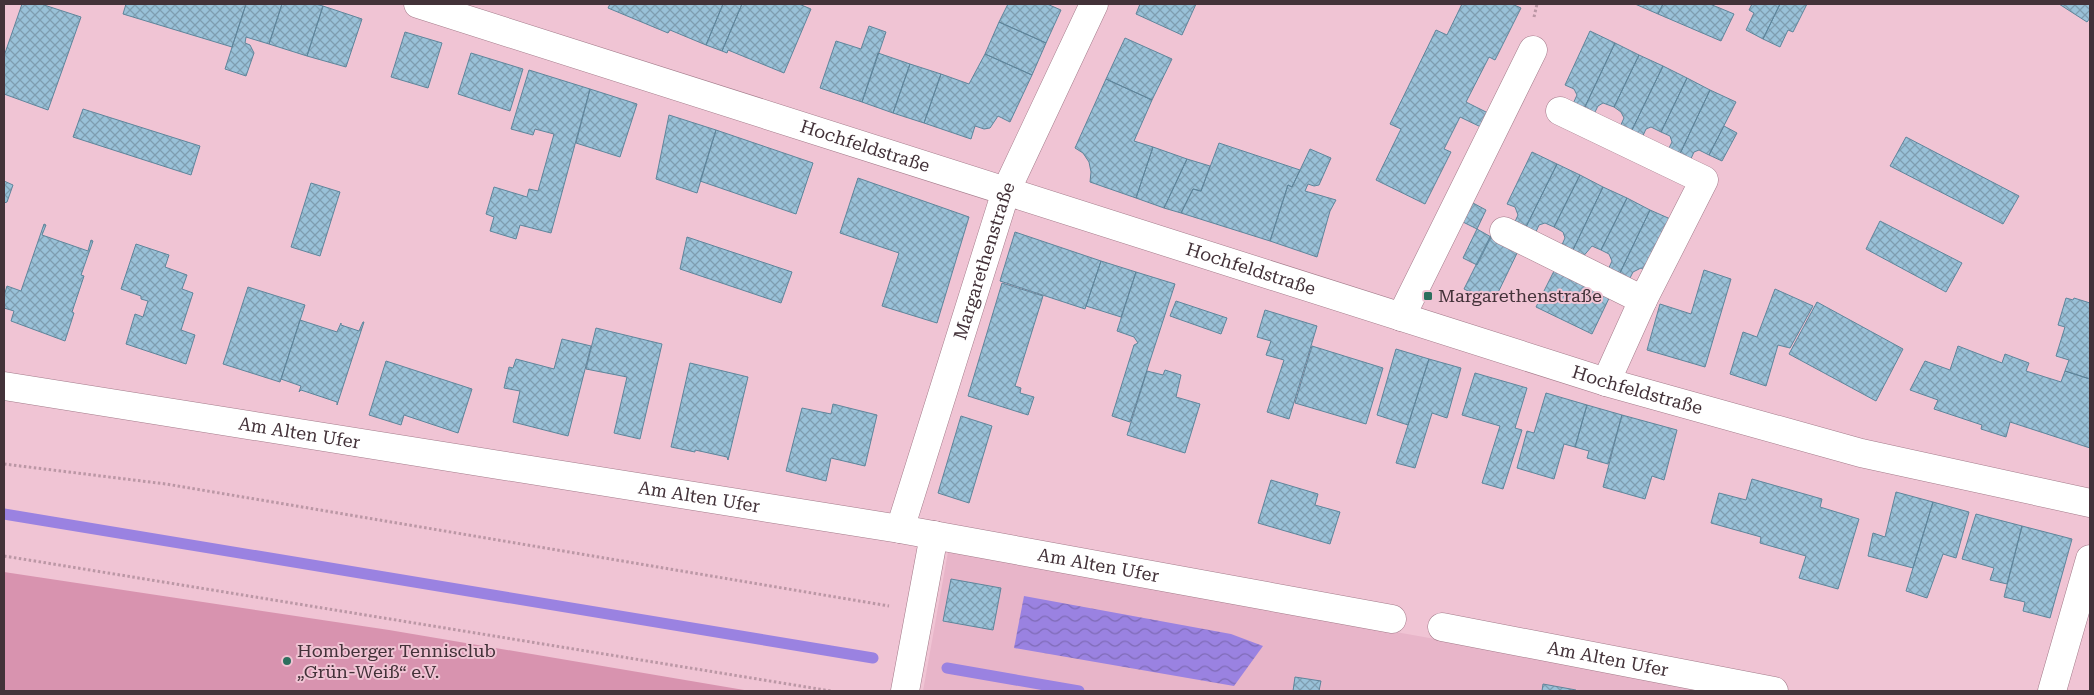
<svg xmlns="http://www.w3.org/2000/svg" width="2094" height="695" viewBox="0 0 2094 695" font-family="'Roboto Serif',serif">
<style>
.built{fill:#e8b5c9}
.green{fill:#d893af}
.water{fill:url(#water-waves)}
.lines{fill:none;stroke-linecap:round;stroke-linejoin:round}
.stream{stroke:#9a82e1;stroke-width:11}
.building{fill:url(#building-cross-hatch);stroke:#5f859b}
.minor-casing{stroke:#a37b8a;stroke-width:29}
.path{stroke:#bb97a5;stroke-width:3;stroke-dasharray:2.5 2.5;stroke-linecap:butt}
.minor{stroke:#fff;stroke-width:28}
.poi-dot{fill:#2d6f5e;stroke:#f0c4d4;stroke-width:2}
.labels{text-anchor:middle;stroke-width:4;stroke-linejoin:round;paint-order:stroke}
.street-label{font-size:18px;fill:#433239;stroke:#f0c4d4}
.poi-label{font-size:18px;fill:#433239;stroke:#f0c4d4;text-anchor:start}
</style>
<defs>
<pattern id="water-waves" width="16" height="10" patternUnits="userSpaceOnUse" patternTransform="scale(1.25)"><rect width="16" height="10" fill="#9a82e1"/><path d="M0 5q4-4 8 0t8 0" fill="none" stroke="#7f6bb7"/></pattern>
<pattern id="building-cross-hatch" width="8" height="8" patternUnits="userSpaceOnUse" patternTransform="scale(1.25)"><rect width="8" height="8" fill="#99c1d8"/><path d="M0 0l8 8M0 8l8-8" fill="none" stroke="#7e9db0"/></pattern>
</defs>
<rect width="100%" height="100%" fill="#f0c4d4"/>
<path class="built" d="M 948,552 L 1727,691 L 923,691 Z"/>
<path class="green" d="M 4,572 L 389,630 L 750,691 L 4,691 Z"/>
<path class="water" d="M 1024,596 L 1231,634 L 1263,646 L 1234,686 L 1014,648 Z"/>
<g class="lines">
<path class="stream" d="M 4,514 L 873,658
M 947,668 L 1079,691"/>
</g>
<path class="building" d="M 22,4 L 41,4 L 81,17 L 48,110 L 4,94 L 4,56 Z
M 126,4 L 246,4 L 232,47 L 123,14 Z
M 246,4 L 282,4 L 269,44 L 246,37 L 245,43 L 250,45 L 254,53 L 246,76 L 225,69 Z
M 282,4 L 315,4 L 323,6 L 307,56 L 269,44 Z
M 610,4 L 723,4 L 706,45 L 670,30 L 668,33 L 608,8 Z
M 723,4 L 742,4 L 722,51 L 706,45 Z
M 742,4 L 799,4 L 811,9 L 784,73 L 728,50 L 727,53 L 722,51 Z
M 1008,4 L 1047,4 L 1061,10 L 1046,43 L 999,22 Z
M 1140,4 L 1196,4 L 1182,35 L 1136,14 Z
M 1462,4 L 1512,4 L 1521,8 L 1495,60 L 1489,57 L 1466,102 L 1490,114 L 1483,128 L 1460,117 L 1444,149 L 1451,152 L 1425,204 L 1376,180 L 1401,129 L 1390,124 L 1436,30 L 1447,35 Z
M 1635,4 L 1663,4 L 1658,14 Z
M 1663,4 L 1710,4 L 1734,14 L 1721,41 L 1658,14 Z
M 1752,4 L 1780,4 L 1763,39 L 1746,30 L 1754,13 L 1749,10 Z
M 1780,4 L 1807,4 L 1793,32 L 1788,30 L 1780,47 L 1763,39 Z
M 2059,4 L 2090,4 L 2090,18 L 2087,22 Z
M 323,6 L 362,19 L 346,67 L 307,56 Z
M 999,22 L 1046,43 L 1032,75 L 985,54 Z
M 869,26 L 886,32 L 862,102 L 820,88 L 836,41 L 861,49 Z
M 1590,31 L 1615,43 L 1583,111 L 1572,106 L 1577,95 L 1574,89 L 1565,85 Z
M 405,32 L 442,43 L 428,88 L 391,77 Z
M 1125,38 L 1172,59 L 1152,100 L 1106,79 Z
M 1615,43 L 1639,55 L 1614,107 L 1603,103 L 1598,106 L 1593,116 L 1583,111 Z
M 471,53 L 523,69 L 510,111 L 458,94 Z
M 878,53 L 910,64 L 893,113 L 862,102 Z
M 985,54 L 1032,75 L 1010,122 L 998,116 L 990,128 L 984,129 L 975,126 L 971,139 L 924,123 L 941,74 L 969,84 Z
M 1639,55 L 1663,66 L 1630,134 L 1619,129 L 1624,118 L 1621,112 L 1614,107 Z
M 910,64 L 941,74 L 924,123 L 893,113 Z
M 1663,66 L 1687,78 L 1661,132 L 1651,127 L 1646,129 L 1641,140 L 1630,134 Z
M 529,70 L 590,89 L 551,233 L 520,225 L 516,239 L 490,231 L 494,217 L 486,214 L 494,187 L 527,197 L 529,189 L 538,191 L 554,134 L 535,129 L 533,135 L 511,129 Z
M 1687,78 L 1710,90 L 1678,158 L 1667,152 L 1672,142 L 1670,136 L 1661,132 Z
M 1106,79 L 1152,100 L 1134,141 L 1153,147 L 1136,198 L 1090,182 L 1091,172 L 1089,162 L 1083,153 L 1075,148 Z
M 590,89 L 637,104 L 620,157 L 576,143 Z
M 1710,90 L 1736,102 L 1709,155 L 1699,150 L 1694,152 L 1689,163 L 1678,158 Z
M 83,109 L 200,146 L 191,175 L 73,137 Z
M 669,115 L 716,130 L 697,193 L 656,179 Z
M 1724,126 L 1737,133 L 1722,161 L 1709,155 Z
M 716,130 L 813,163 L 796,214 L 700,181 Z
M 1906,137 L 2019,196 L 2003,224 L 1890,166 Z
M 1219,143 L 1300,170 L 1292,187 L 1288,185 L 1270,241 L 1181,213 L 1193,189 L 1201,191 Z
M 1153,147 L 1187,159 L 1164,208 L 1136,198 Z
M 1310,149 L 1331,158 L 1319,185 L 1314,186 L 1308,184 L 1305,191 L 1336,200 L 1330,211 L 1317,257 L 1270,241 L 1288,185 L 1292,187 Z
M 1532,152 L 1557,164 L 1524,231 L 1513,226 L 1518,215 L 1515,207 L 1507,204 Z
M 1187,159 L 1210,166 L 1201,191 L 1193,189 L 1181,213 L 1164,208 Z
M 1557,164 L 1580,175 L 1554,227 L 1545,223 L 1539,225 L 1534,236 L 1524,231 Z
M 1580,175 L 1603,187 L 1571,254 L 1560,249 L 1565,238 L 1563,232 L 1554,227 Z
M 858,178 L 969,217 L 937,323 L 882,306 L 899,253 L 840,233 Z
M 4,181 L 13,185 L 7,202 L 4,203 Z
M 311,183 L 340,192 L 320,256 L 291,247 Z
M 1603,187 L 1627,198 L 1601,250 L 1592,246 L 1581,259 L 1571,254 Z
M 1627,198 L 1650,210 L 1618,277 L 1607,272 L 1612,261 L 1609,254 L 1601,250 Z
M 1473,203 L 1486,210 L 1477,229 L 1463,222 Z
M 1650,210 L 1675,221 L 1650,273 L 1641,268 L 1633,272 L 1628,282 L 1618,277 Z
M 1880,221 L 1962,263 L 1946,292 L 1866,249 Z
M 44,224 L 46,225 L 42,235 L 88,251 L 91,240 L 93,241 L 81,275 L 84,276 L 72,312 L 74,313 L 65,341 L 11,321 L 14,311 L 4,308 L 4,296 L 7,286 L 21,291 Z
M 1477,229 L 1491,237 L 1477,265 L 1463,258 Z
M 1015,232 L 1101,261 L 1085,309 L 1000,281 Z
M 1492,233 L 1520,247 L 1493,303 L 1464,289 Z
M 687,237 L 792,272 L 781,303 L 680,269 Z
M 136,244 L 169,255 L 165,267 L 187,275 L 182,289 L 193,293 L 181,330 L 195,335 L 186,364 L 126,344 L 135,314 L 143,317 L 148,301 L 141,299 L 141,296 L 121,289 Z
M 1101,261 L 1136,272 L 1121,317 L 1086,306 Z
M 1557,265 L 1612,292 L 1592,334 L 1536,307 Z
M 1704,270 L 1731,279 L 1705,367 L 1647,350 L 1660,304 L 1691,314 Z
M 1136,272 L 1175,284 L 1130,422 L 1112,416 L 1134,345 L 1138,343 L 1134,337 L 1117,331 Z
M 1002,283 L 1043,296 L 1015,386 L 1021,388 L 1020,393 L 1034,397 L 1028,415 L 968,396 Z
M 248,287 L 305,305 L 280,382 L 223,364 Z
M 1775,289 L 1813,306 L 1790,348 L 1778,345 L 1766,386 L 1730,374 L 1743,332 L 1757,337 Z
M 2066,298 L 2073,300 L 2074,298 L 2090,303 L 2090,379 L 2065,371 L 2069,360 L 2056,356 L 2065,327 L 2058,325 Z
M 1176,301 L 1227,318 L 1221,334 L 1170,316 Z
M 1817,302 L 1903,349 L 1876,401 L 1789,354 Z
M 1265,310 L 1317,326 L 1289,419 L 1267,412 L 1284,360 L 1266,355 L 1271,341 L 1257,337 Z
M 300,320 L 337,332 L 341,323 L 341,325 L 359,331 L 363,322 L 364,322 L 337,405 L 337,402 L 301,390 L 299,392 L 301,386 L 281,379 Z
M 596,328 L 662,344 L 640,439 L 614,433 L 627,377 L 586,369 Z
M 562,339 L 591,346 L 568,436 L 513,422 L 520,391 L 504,388 L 509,367 L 513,368 L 516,359 L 554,369 Z
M 1312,346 L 1383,368 L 1366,424 L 1295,403 Z
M 1958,346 L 2002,363 L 2005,354 L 2029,363 L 2026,371 L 2061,382 L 2065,371 L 2090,379 L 2090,448 L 2010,422 L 2006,437 L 1981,429 L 1982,425 L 1934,409 L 1938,400 L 1910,390 L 1925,361 L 1950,370 Z
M 1396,349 L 1429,359 L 1408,425 L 1377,415 Z
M 1429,359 L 1461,368 L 1447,418 L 1432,413 L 1415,468 L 1396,463 Z
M 386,361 L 472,389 L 458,433 L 404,415 L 401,425 L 369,415 Z
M 690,363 L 748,377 L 728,460 L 727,457 L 695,450 L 695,452 L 671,447 Z
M 1165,370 L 1181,375 L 1176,397 L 1200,404 L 1185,453 L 1127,435 L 1147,371 L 1163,375 Z
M 1475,373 L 1527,388 L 1515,428 L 1522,430 L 1503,489 L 1482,483 L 1500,426 L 1462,415 Z
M 1546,393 L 1587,405 L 1575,447 L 1564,444 L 1554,479 L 1517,468 L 1527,431 L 1534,433 Z
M 833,404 L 877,415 L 865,466 L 831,458 L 826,481 L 786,471 L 802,408 L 831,414 Z
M 1587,405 L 1622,415 L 1608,464 L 1587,458 L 1589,451 L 1575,447 Z
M 1622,415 L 1677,430 L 1664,480 L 1652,476 L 1645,499 L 1603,487 Z
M 961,416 L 992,426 L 969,503 L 938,493 Z
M 1752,479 L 1822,499 L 1820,507 L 1859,519 L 1838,589 L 1799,578 L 1806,556 L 1760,543 L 1761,537 L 1711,523 L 1719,493 L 1746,500 Z
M 1271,480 L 1318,494 L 1315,505 L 1340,512 L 1330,544 L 1258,523 Z
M 1896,492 L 1933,502 L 1913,568 L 1868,556 L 1873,533 L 1885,537 Z
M 1933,502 L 1969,512 L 1956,558 L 1943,554 L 1927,598 L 1906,591 Z
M 1976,514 L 2022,526 L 2007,584 L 1990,580 L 1994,568 L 1962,559 Z
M 2022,526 L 2072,539 L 2050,618 L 2023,611 L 2025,602 L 2004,597 Z
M 951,579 L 1001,588 L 993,630 L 943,621 Z
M 1295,677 L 1321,681 L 1319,691 L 1293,691 Z
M 1543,684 L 1576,690 L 1576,691 L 1542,691 Z"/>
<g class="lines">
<g class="minor-casing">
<g id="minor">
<path id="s1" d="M 418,4 L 1606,382 L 1861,453 L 2090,503"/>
<path d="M 1560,111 L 1704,180 L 1643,300 L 1606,382"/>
<path d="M 1504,231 L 1643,300"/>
<path d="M 1401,317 L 1533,50"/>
<path id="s2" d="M 4,386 L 900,529 L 1392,619"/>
<path id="s3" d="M 900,529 L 1006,191 L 1094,4"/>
<path id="s4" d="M 1442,627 L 1774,691"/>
<path d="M 905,691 L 934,535"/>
<path d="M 2052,691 L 2090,559"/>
</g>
</g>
<path class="path" d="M 1534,17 L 1537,4
M 4,464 L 166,484 L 889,606
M 4,556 L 831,691"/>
<use href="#minor" class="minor"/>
</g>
<g class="poi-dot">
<rect x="1423" y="291" width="10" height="10" rx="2.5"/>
<circle cx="287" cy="661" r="5"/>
</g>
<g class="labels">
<g class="street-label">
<text dy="6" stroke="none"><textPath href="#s1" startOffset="469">Hochfeldstraße</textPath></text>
<text dy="6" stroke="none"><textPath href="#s3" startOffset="281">Margarethenstraße</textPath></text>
<text dy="6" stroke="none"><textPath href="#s1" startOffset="874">Hochfeldstraße</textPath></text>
<text dy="6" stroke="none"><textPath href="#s1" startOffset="1279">Hochfeldstraße</textPath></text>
<text dy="6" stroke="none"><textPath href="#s2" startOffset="299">Am Alten Ufer</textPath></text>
<text dy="6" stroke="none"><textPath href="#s2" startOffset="704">Am Alten Ufer</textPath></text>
<text dy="6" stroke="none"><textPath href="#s2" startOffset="1109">Am Alten Ufer</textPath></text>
<text dy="6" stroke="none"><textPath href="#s4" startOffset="169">Am Alten Ufer</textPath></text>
</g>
<g class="poi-label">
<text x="1438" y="302">Margarethenstraße</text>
<text x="297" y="657">Homberger Tennisclub<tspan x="297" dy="21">„Grün-Weiß“ e.V.</tspan></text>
</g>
</g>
<rect width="2094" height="695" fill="none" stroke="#433239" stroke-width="10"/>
</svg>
